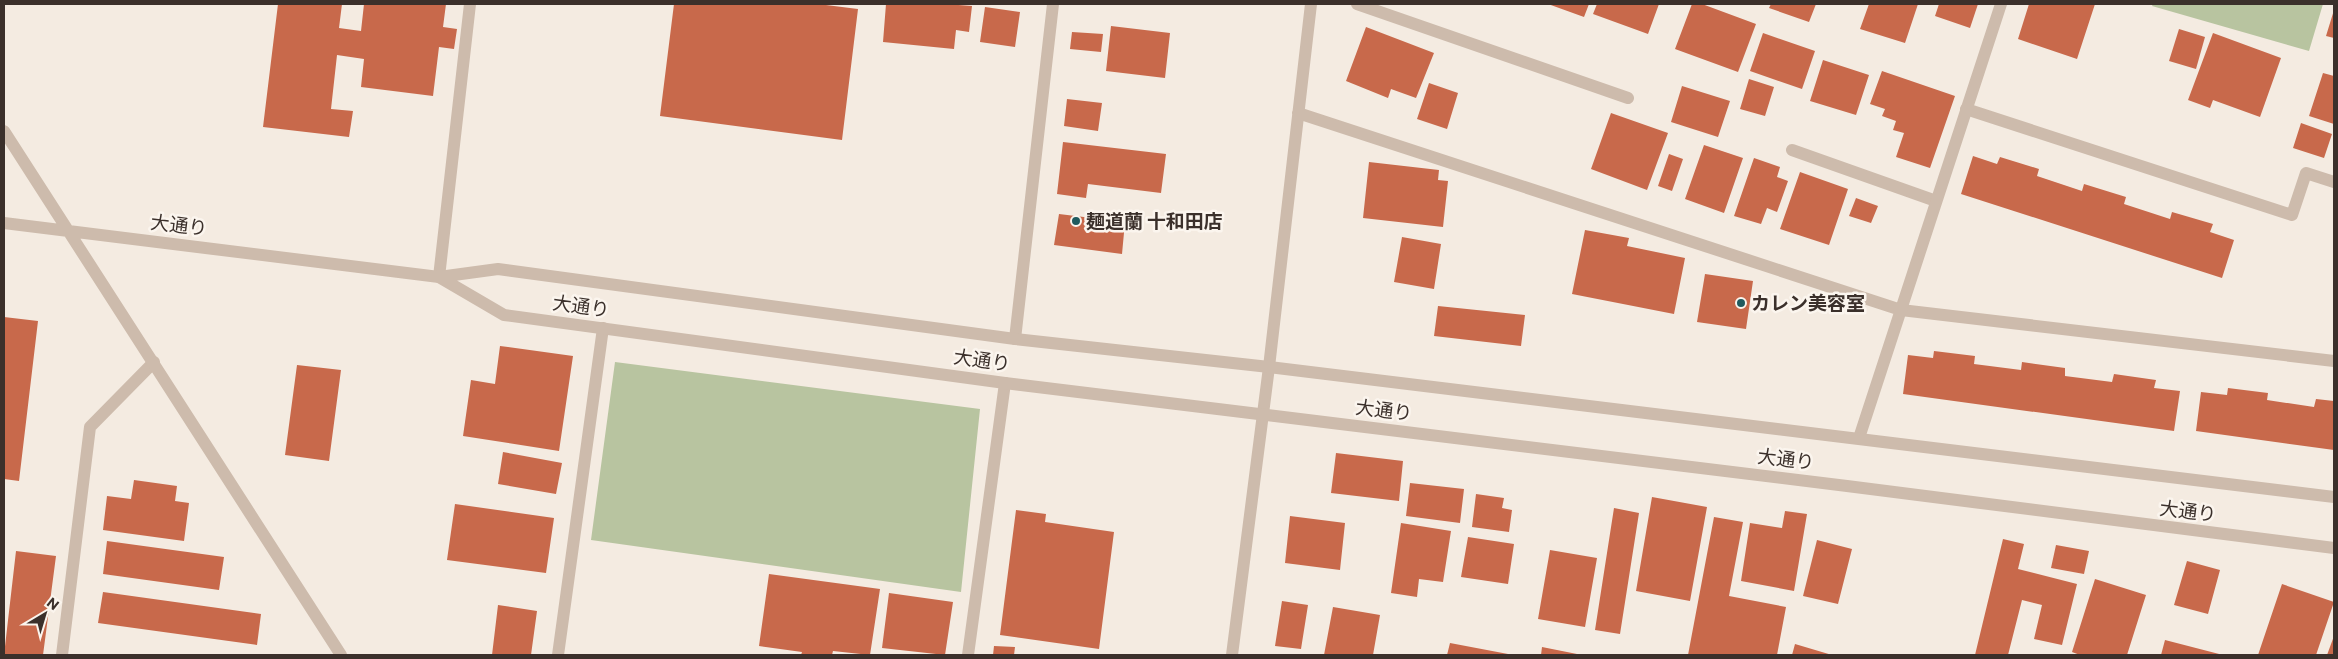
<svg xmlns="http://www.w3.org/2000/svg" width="2338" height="659" viewBox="0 0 2338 659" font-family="Commissioner,'Noto Sans JP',sans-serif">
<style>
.green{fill:#b8c4a0}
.building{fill:#c8694b}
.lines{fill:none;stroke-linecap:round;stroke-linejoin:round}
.service{stroke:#cdbbac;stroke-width:12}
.minor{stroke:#cdbbac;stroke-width:12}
.tertiary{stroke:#cdbbac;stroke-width:12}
.poi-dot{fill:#1f5a5e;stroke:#fbf5ee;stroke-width:2}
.labels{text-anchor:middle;stroke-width:5;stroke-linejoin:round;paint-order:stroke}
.poi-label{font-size:19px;font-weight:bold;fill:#3b302b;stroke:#fbf5ee;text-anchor:start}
.street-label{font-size:19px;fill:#3b302b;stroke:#fbf5ee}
</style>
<rect width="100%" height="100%" fill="#f4ebe1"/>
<path class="green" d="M 2153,4 L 2323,4 L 2309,51 L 2152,6 Z
M 615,362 L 980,409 L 961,592 L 591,540 Z"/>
<path class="building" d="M 278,4 L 342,4 L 339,28 L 361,31 L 364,4 L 446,4 L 443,27 L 457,29 L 454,49 L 439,47 L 433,96 L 361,87 L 364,59 L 337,55 L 331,109 L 353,111 L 349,137 L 263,127 Z
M 674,4 L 818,4 L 858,9 L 842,140 L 660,116 Z
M 886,4 L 945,4 L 972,6 L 969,32 L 956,30 L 954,49 L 883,42 Z
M 1548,4 L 1589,4 L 1584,17 Z
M 1597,4 L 1659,4 L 1648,34 L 1593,14 Z
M 1692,4 L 1702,4 L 1756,24 L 1738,72 L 1675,49 Z
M 1771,4 L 1816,4 L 1809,22 L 1769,8 Z
M 1869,4 L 1918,4 L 1905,43 L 1860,29 Z
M 1939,4 L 1978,4 L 1970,28 L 1935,16 Z
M 2029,4 L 2095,4 L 2077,59 L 2018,39 Z
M 985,7 L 1020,12 L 1015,47 L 980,42 Z
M 2334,10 L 2334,38 L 2326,36 Z
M 1111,26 L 1170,33 L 1165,78 L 1106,71 Z
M 1366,27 L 1434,53 L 1416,98 L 1391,89 L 1388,98 L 1346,81 Z
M 2179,29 L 2205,37 L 2196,69 L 2169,61 Z
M 1072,32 L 1103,34 L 1101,52 L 1070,49 Z
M 1763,33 L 1815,51 L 1802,89 L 1750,71 Z
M 2213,33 L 2281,58 L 2260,117 L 2213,100 L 2210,108 L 2188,100 Z
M 1823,60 L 1869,75 L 1856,115 L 1810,101 Z
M 1882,71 L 1955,96 L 1930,168 L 1896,157 L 1904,133 L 1893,130 L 1896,121 L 1882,116 L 1885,109 L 1870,104 Z
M 2323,73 L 2334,76 L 2334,124 L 2309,116 Z
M 1749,79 L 1774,87 L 1765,116 L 1740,109 Z
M 1429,83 L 1458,93 L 1447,129 L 1417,119 Z
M 1682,86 L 1730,101 L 1718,137 L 1671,122 Z
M 1067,99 L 1102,103 L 1098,131 L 1064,126 Z
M 1611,113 L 1668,133 L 1647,190 L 1591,169 Z
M 2301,123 L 2332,134 L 2324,158 L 2293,148 Z
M 1063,142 L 1166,154 L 1161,193 L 1088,184 L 1086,198 L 1057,194 Z
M 1704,145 L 1743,158 L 1724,213 L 1685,199 Z
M 1669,154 L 1683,159 L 1672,191 L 1658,186 Z
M 1973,156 L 1997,164 L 2000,157 L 2039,169 L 2037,176 L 2082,191 L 2084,184 L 2126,197 L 2124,204 L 2170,219 L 2172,212 L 2213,224 L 2210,232 L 2234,240 L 2222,278 L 1961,194 Z
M 1754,158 L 1780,167 L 1777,177 L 1788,181 L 1777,212 L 1767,208 L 1761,224 L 1734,216 Z
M 1369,162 L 1439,170 L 1438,180 L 1448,181 L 1443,227 L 1363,218 Z
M 1800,172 L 1848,189 L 1829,245 L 1780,229 Z
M 1856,198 L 1878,206 L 1871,223 L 1849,216 Z
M 1059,214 L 1125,222 L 1122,254 L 1054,245 Z
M 1585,230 L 1629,238 L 1627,246 L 1685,258 L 1674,314 L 1572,294 Z
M 1402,237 L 1441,244 L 1434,289 L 1394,282 Z
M 1705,274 L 1753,281 L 1746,329 L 1697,322 Z
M 1438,306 L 1525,315 L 1521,346 L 1434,336 Z
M 4,317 L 38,321 L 19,481 L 4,479 Z
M 500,346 L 573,356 L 559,451 L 463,436 L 471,380 L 495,384 Z
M 1934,351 L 1975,356 L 1974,364 L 2021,370 L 2022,362 L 2065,368 L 2065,376 L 2112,382 L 2114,374 L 2156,380 L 2154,388 L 2180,391 L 2174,431 L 1903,394 L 1908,355 L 1933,358 Z
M 297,365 L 341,370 L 329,461 L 285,455 Z
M 2228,388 L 2268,393 L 2267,400 L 2314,407 L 2316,399 L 2334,401 L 2334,450 L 2196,431 L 2201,392 L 2227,395 Z
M 503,452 L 562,463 L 556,494 L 498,484 Z
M 1336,453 L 1403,461 L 1399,501 L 1331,493 Z
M 134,480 L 177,486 L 175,501 L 189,503 L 184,541 L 103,530 L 107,496 L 131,499 Z
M 1410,483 L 1464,489 L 1460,523 L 1406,516 Z
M 1476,494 L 1504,498 L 1502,508 L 1512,510 L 1509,532 L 1472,527 Z
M 1652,497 L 1707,507 L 1690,601 L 1636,591 Z
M 455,504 L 554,518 L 546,573 L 447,560 Z
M 1614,508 L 1639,513 L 1620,634 L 1595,630 Z
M 1016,510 L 1046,514 L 1045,522 L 1114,532 L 1099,649 L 1000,635 Z
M 1785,511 L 1807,514 L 1794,591 L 1741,581 L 1750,523 L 1782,528 Z
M 1290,516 L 1345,523 L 1340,570 L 1285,563 Z
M 1714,517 L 1743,522 L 1729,596 L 1786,607 L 1777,655 L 1688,655 Z
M 1401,523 L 1451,531 L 1443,582 L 1419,579 L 1417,597 L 1391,593 Z
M 1468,537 L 1514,544 L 1508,584 L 1461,577 Z
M 2003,539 L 2024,544 L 2018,569 L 2077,584 L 2062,645 L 2034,639 L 2042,605 L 2022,600 L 2008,655 L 1975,655 Z
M 1817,540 L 1852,549 L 1838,604 L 1803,596 Z
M 107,541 L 224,557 L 219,590 L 103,574 Z
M 2056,545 L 2089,551 L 2084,574 L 2051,568 Z
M 1550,550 L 1597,558 L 1585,627 L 1538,619 Z
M 16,551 L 56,556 L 43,655 L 4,655 Z
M 2187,561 L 2220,570 L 2208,614 L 2174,605 Z
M 769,574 L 880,589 L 870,655 L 833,651 L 832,655 L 801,655 L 802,652 L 759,646 Z
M 2095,579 L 2146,595 L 2127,655 L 2080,655 L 2072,652 Z
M 2282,584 L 2334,602 L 2316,655 L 2258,655 Z
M 103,592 L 261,614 L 257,645 L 98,623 Z
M 889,593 L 953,602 L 945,655 L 882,648 Z
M 1282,601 L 1308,605 L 1301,649 L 1275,646 Z
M 498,605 L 537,611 L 531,655 L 492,655 Z
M 1333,607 L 1380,615 L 1373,655 L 1324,655 Z
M 2334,636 L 2334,655 L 2327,655 Z
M 2165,640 L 2223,655 L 2161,655 Z
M 1450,643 L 1508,654 L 1507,655 L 1447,655 Z
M 1795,644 L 1832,655 L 1792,655 Z
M 994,646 L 1015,647 L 1014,655 L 993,655 Z
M 1542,647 L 1577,654 L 1577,655 L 1541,655 Z"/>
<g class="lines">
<path class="service" d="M 1966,109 L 2292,215 L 2306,173 L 2334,182
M 1792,150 L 1936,201
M 1901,310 L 2334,361
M 62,655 L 90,427 L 154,362
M 558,655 L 603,328"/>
<path class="minor" d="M 1357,4 L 1628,98
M 1298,113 L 1901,310
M 439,277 L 470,4
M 1015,339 L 1053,4
M 1859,438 L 2001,4
M 968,655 L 1005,383
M 1232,655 L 1269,367 L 1311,4"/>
<path class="tertiary" d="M 4,131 L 341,655
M 4,223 L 439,277 L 498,269 L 1015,339 L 1269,367 L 2334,497
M 439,277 L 504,315 L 1005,383 L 1847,486 L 2334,548"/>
</g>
<g class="poi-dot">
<circle cx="1076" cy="221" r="5"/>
<circle cx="1741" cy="303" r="5"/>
</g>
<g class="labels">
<g class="poi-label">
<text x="1086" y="228">麺道蘭 十和田店</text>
<text x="1751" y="310">カレン美容室</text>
</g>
<g class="street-label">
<text transform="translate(179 225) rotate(7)" y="7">大通り</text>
<text transform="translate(581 306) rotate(8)" y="7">大通り</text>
<text transform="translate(982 360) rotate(8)" y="7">大通り</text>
<text transform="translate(1384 410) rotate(7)" y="7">大通り</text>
<text transform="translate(1786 459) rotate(7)" y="7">大通り</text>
<text transform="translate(2188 511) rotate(7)" y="7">大通り</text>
</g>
</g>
<rect width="2338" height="659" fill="none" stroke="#3b302b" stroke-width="10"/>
<g transform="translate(45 614) rotate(38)" stroke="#fbf5ee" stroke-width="4" paint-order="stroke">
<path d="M0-4L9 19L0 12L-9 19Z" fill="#3b302b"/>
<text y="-8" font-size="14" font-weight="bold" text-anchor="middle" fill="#3b302b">N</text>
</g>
</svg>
